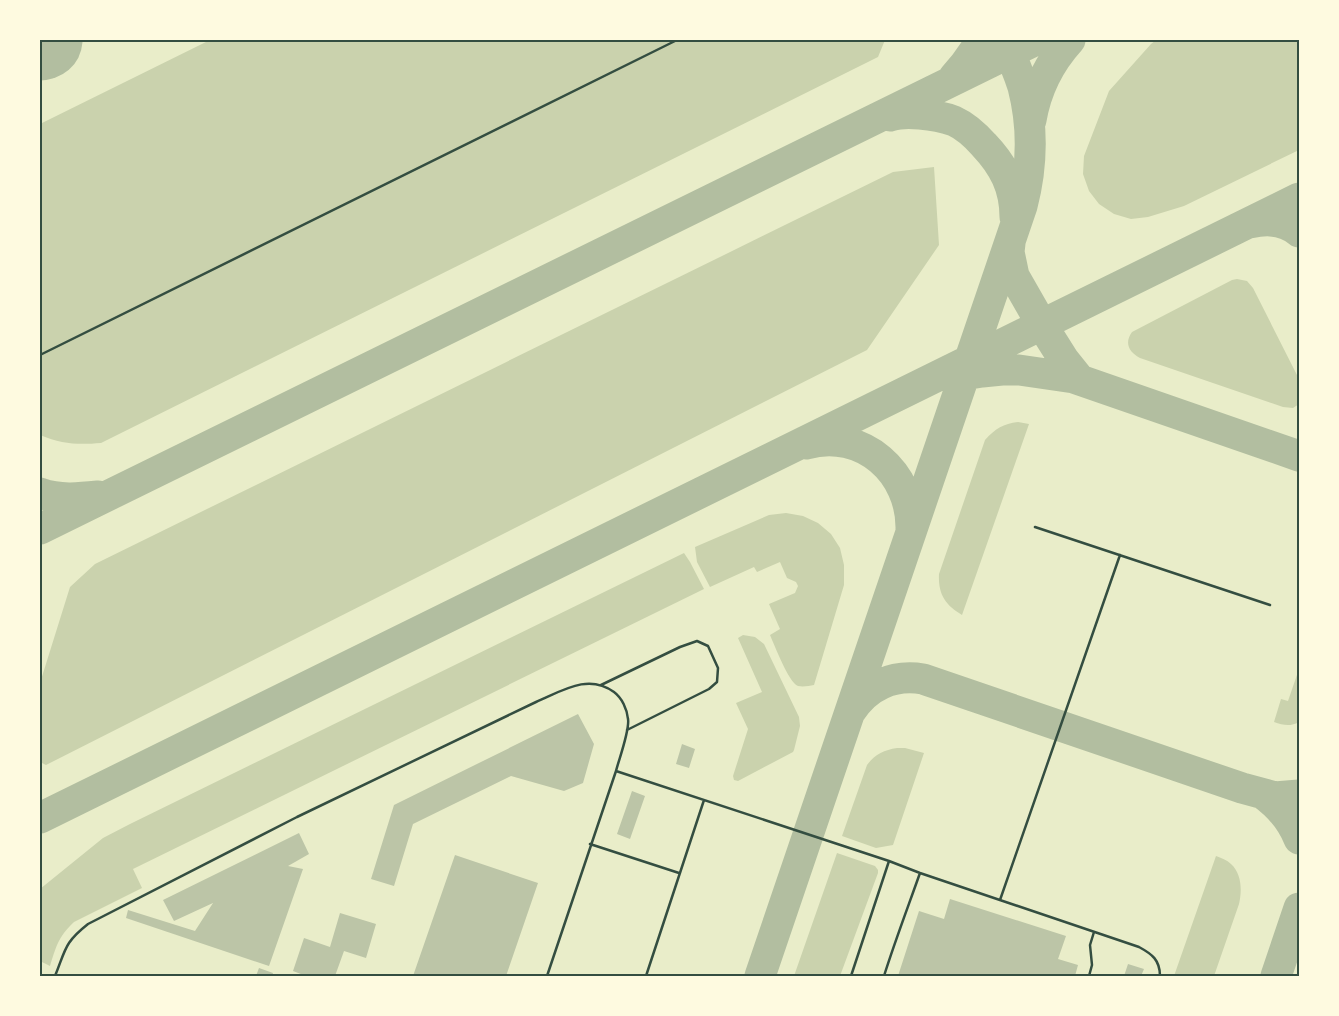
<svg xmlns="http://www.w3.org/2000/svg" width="1339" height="1016" viewBox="0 0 1339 1016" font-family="Georgia,serif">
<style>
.green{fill:#cad2ad}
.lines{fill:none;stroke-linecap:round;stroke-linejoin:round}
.taxiway{stroke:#b2bea0;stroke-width:31}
.runway{stroke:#b2bea0;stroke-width:79}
.building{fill:#bcc5a7}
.service{stroke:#344e41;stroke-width:2.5}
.neatline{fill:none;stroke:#344e41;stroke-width:2}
</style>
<rect width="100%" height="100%" fill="#e9edc9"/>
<path class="green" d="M 210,40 L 885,40 L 878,57 L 101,443 C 77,445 62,444 40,435 L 40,124 Z
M 1156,40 L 1299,40 L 1299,150 L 1184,206 L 1148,217 L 1131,219 L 1114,214 L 1099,204 L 1089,191 L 1083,174 L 1084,156 L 1109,91 L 1151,44 Z
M 934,167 L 939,245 L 867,350 L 46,765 L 40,762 L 40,683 L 70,587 L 95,564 L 893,172 Z
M 1237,279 L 1247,281 L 1253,288 L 1299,379 L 1299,404 L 1293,408 L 1283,407 L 1140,358 C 1129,352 1124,343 1132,332 L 1232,280 Z
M 1018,422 L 1029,424 L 962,615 C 945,605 938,594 939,574 L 985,440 C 996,428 1003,424 1018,422 Z
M 786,513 L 803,516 L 818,523 L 831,534 L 840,548 L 844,565 L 844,585 L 814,685 C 809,686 803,687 798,686 C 789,683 774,644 770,635 L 780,629 L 769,604 L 795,593 L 798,586 L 796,582 L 787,578 L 780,562 L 757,572 L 754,567 L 710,587 L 697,562 L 695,547 L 769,515 Z
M 684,553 L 690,562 L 704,589 L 133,869 L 142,888 L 74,922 C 58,937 56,947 50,966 L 40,961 L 40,889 L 103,838 L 130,824 Z
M 743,635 L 755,637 L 764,644 L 799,717 L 800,726 L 794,750 L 793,752 L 738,781 L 734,780 L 733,776 L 748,729 L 736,703 L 762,692 L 738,638 Z
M 1299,669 L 1299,722 C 1290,727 1283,725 1274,722 L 1281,699 L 1288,701 Z
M 897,748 L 905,748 L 924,753 L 893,845 L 876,848 L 842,836 L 867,765 C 875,754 884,750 897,748 Z
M 837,853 L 875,866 L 878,870 L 878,873 L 840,976 L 794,976 Z
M 1216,856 C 1221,858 1227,860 1231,864 C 1242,874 1242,891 1239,904 L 1214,976 L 1174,976 Z"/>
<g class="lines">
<path class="taxiway" d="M 954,77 L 965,64 L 982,40
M 890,116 C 899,113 910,113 920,114 C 931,115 943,117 954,121 C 965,126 976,136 984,145 C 1004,166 1015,188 1015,217
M 1031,120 C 1036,90 1050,62 1070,40
M 1250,223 C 1267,219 1285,220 1299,232
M 1010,243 L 1009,252 L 1014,276 L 1042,325 L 1064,360 L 1080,380
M 957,376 L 982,372 L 1002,370 L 1019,370 L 1074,378 L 1299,456
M 806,444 C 863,428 912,473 911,529
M 40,493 C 59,500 79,498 98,496
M 40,529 L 1036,40
M 851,711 C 867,686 893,674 923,679 L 1242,788 L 1275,797 L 1299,795
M 1263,794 C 1278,805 1292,821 1299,839
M 40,818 L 1299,198
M 760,976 L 1022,206 C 1032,168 1033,126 1023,87 C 1018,71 1011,55 1004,40
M 1276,976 L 1299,908"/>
<path class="runway" d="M 40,41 L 43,40"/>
</g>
<path class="building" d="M 578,714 L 594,744 L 583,783 L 564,791 L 511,776 L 413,824 L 394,886 L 371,879 L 394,805 Z
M 682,744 L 695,749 L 689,768 L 676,764 Z
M 632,791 L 645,796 L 630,839 L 617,834 Z
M 299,833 L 309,854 L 288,866 L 303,869 L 269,966 L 126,918 L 128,910 L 195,931 L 213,903 L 174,921 L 163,900 Z
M 455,855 L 538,883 L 506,976 L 413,976 Z
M 950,899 L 1066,936 L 1058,959 L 1078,965 L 1075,976 L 898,976 L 919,911 L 944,919 Z
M 340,913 L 376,924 L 366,958 L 344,951 L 335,976 L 306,976 L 293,971 L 304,938 L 330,947 Z
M 1128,964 L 1144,969 L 1141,976 L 1124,976 Z
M 259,968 L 273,973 L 272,976 L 256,976 Z"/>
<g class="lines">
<path class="service" d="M 40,355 L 677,40
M 1035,527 L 1270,605
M 601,685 L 680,647 L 697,641 L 708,646 L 718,668 L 717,682 L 709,689 L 627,730
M 616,771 L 889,861 L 920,873 L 1139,947 C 1152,954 1160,960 1160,976
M 590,844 L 679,873
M 1000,900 L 1120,555
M 55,976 C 66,949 64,943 88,924 L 297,817 L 536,702 C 562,691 588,673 614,692 C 622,698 627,709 628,719 C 630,730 619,759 616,771 L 547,976
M 646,976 L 704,800
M 851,976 L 889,861
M 884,976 C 895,941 908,907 920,873
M 1089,976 L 1092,965 L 1090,945 L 1094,932"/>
</g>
<rect width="1339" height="1016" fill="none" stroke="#fefae0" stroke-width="82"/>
<rect x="41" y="41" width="1257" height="934" class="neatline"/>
</svg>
